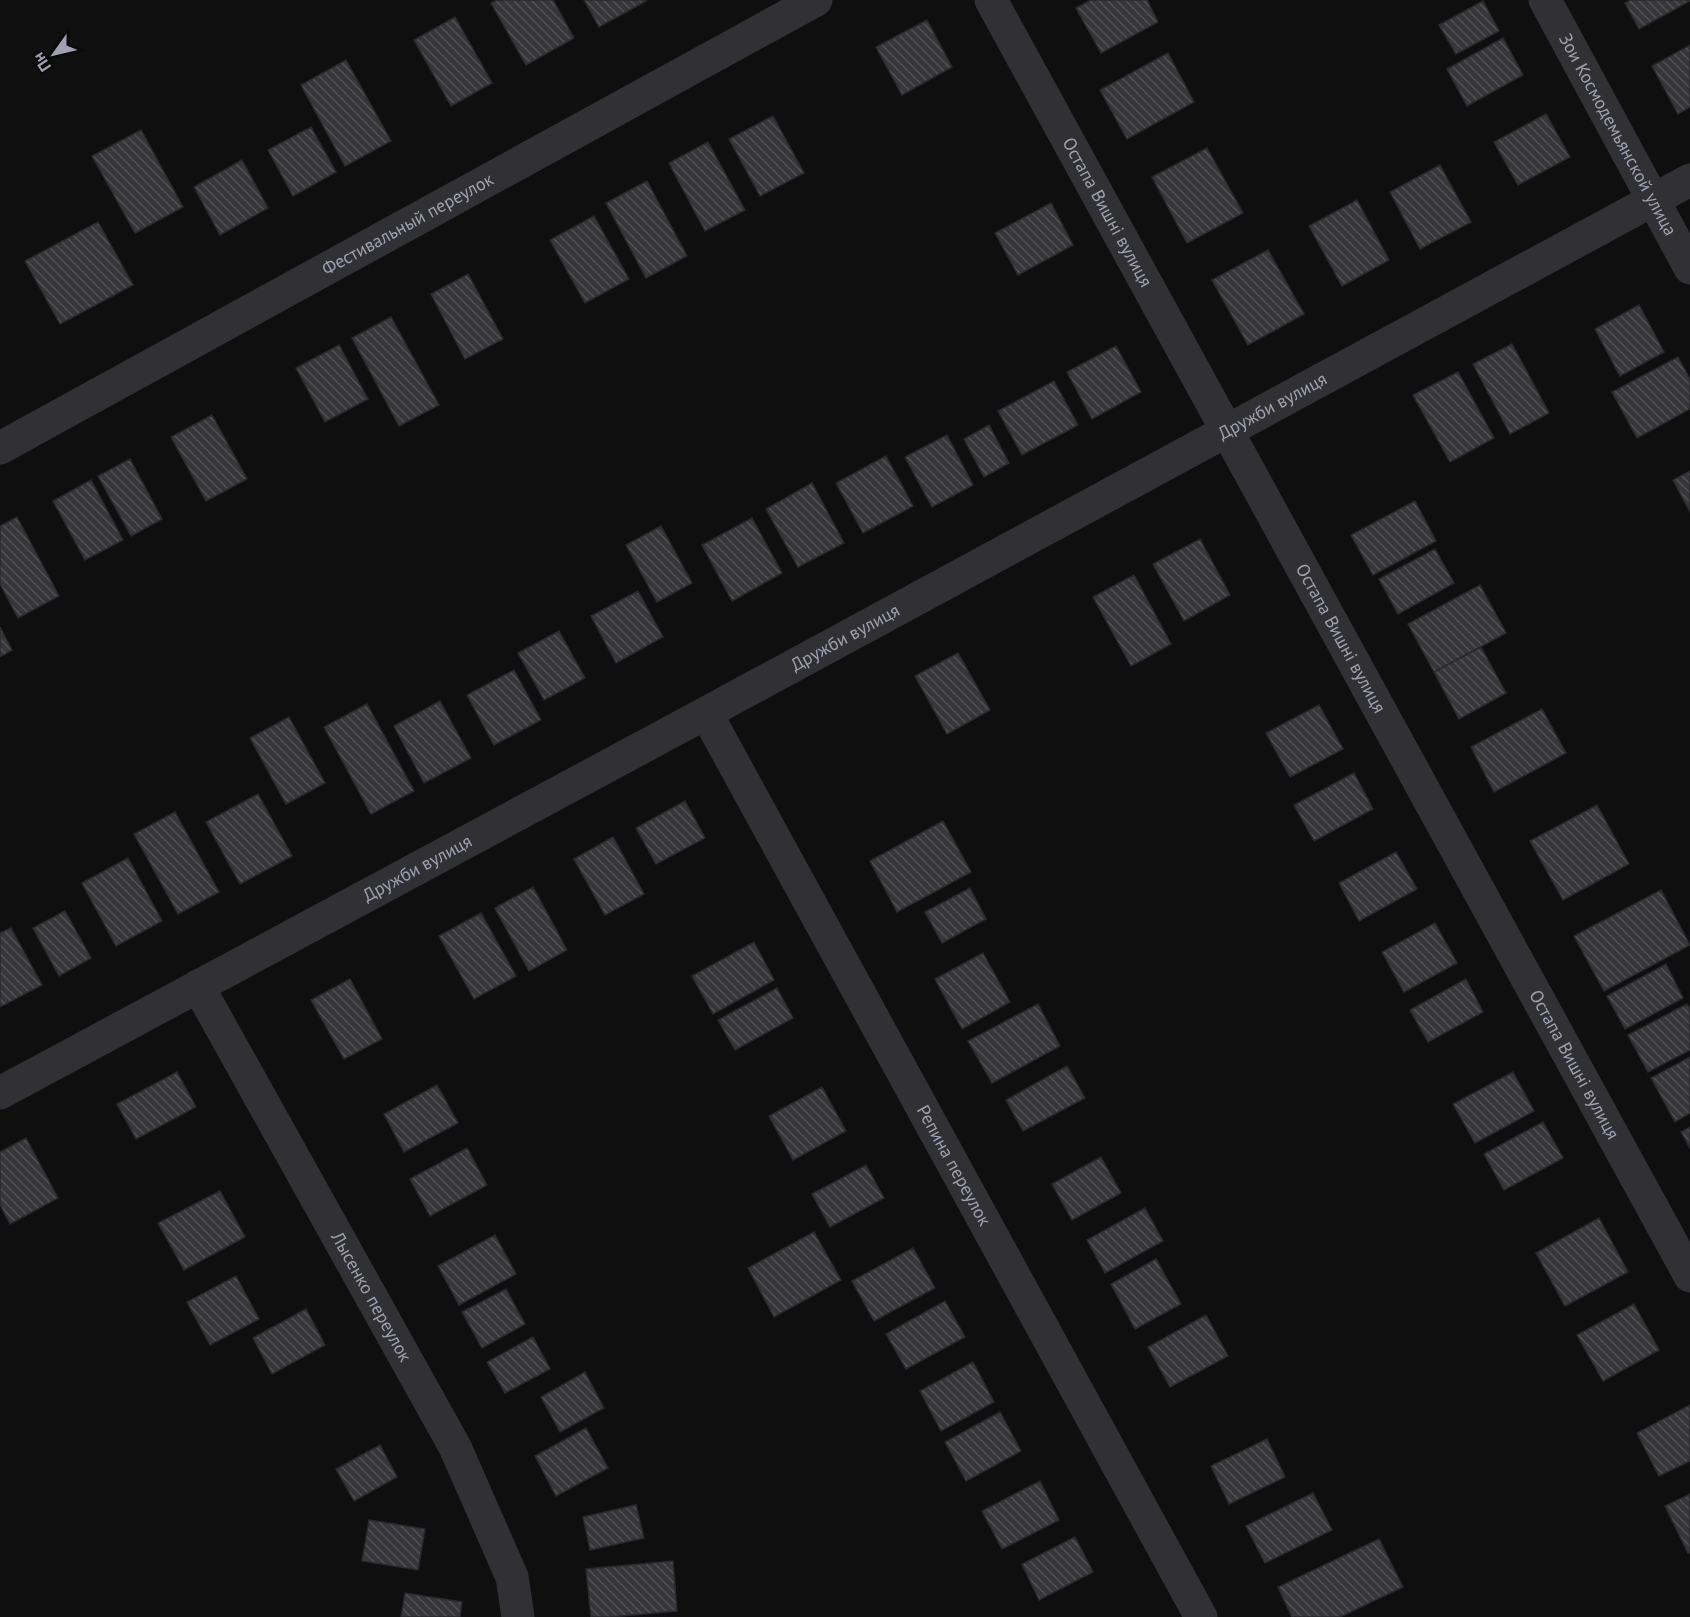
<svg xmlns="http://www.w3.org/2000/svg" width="1690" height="1617" viewBox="0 0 1690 1617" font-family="'PT Sans',sans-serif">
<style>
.building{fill:url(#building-back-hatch);stroke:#2a292c;stroke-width:1.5}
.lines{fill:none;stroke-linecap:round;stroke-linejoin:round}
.minor{stroke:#303035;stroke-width:33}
.labels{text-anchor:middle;stroke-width:5;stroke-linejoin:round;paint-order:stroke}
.street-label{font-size:18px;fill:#9fa1b2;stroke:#0a0a0b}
</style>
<defs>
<pattern id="building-back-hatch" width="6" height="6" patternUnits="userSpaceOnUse" patternTransform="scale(1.5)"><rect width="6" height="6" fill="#36363b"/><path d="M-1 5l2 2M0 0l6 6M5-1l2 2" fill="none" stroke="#505055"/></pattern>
</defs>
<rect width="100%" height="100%" fill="#0f0f10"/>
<path class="building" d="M 497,0 L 553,0 L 574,38 L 526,65 L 491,3 Z
M 584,0 L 646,0 L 646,1 L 599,27 Z
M 1091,0 L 1147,0 L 1158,22 L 1101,53 L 1076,8 Z
M 1630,0 L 1690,0 L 1690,1 L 1639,29 L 1625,3 Z
M 1483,1 L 1499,31 L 1456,54 L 1439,25 Z
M 455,17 L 492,83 L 451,106 L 414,40 Z
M 927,20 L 952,67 L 902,95 L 876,47 Z
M 1503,38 L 1523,75 L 1467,106 L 1447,69 Z
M 1690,45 L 1690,107 L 1678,114 L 1652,66 Z
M 1168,53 L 1194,102 L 1127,139 L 1100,90 Z
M 346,60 L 391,141 L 345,166 L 301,85 Z
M 1546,114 L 1570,157 L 1518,185 L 1494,142 Z
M 773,116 L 804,173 L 760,196 L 729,139 Z
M 311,127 L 336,172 L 293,196 L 268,150 Z
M 141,130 L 183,207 L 135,233 L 92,156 Z
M 708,142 L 745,210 L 705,231 L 669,163 Z
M 1207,148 L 1243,213 L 1187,243 L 1152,177 Z
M 242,160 L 268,208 L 220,235 L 194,187 Z
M 1440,165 L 1471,222 L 1420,249 L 1390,192 Z
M 647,181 L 687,256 L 646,278 L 606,203 Z
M 1357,200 L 1389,260 L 1342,286 L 1309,226 Z
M 1051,203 L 1073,245 L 1018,275 L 995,233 Z
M 594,216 L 629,279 L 585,303 L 550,240 Z
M 98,222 L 133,285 L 60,324 L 25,261 Z
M 1268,250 L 1304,314 L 1248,345 L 1212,280 Z
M 468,274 L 503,339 L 465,359 L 431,294 Z
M 1639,305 L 1664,352 L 1620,376 L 1595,329 Z
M 391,317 L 439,405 L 399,426 L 352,338 Z
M 1512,344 L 1549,413 L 1510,434 L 1473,364 Z
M 339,345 L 368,399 L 325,422 L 296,368 Z
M 1116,346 L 1141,392 L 1092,419 L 1067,372 Z
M 1678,357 L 1690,379 L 1690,409 L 1637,438 L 1612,392 Z
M 1458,372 L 1494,438 L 1450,462 L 1413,395 Z
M 1054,381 L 1078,425 L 1022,455 L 998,411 Z
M 212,415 L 247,479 L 206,501 L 171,437 Z
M 989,425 L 1009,463 L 984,477 L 964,439 Z
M 947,435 L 973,485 L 932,507 L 905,457 Z
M 886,456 L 913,506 L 863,533 L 836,483 Z
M 130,459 L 162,519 L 131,536 L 98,476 Z
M 1690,471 L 1690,512 L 1673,480 Z
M 91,480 L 123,540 L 85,560 L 53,501 Z
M 812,483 L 844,543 L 798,567 L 766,509 Z
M 1415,501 L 1436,541 L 1373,575 L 1351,535 Z
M 17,517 L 59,596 L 18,618 L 0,584 L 0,526 Z
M 752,518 L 782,573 L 732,601 L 702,545 Z
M 661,526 L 692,583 L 657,602 L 626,545 Z
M 1200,539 L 1230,595 L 1184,621 L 1153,564 Z
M 1435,549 L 1454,583 L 1398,614 L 1379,579 Z
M 1134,575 L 1171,644 L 1131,666 L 1093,597 Z
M 1480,585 L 1506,633 L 1434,672 L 1408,624 Z
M 638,591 L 663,637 L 616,663 L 591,616 Z
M 0,627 L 12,650 L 0,657 Z
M 559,631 L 585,678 L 544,700 L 518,653 Z
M 1481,647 L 1506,693 L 1459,719 L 1434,672 Z
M 958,653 L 990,710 L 947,734 L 915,676 Z
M 514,670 L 541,720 L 494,745 L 467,695 Z
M 440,701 L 471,758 L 424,783 L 394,726 Z
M 367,704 L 414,791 L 371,814 L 324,727 Z
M 1319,705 L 1343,749 L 1290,777 L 1266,733 Z
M 1542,709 L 1566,753 L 1494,792 L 1471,747 Z
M 289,717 L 325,783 L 286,804 L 250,738 Z
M 1354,773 L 1373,809 L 1314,841 L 1294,805 Z
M 258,794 L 292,856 L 240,884 L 206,822 Z
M 685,801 L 705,838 L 656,864 L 636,828 Z
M 1597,805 L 1629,864 L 1563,900 L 1530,841 Z
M 175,812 L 219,892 L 178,914 L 134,834 Z
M 943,821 L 971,872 L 897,912 L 870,861 Z
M 613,837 L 644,894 L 605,915 L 574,859 Z
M 1396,852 L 1417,889 L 1359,921 L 1339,883 Z
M 128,858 L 162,921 L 116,946 L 82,883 Z
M 533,887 L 567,950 L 529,971 L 495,908 Z
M 970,888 L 986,919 L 942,943 L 925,912 Z
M 1661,890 L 1690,945 L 1604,991 L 1574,936 Z
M 65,911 L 91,958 L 59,976 L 33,928 Z
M 481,913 L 516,976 L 474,999 L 439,936 Z
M 1435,923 L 1457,963 L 1404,992 L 1382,952 Z
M 11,928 L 42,985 L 0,1007 L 0,933 Z
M 754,942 L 774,980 L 713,1014 L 692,976 Z
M 983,953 L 1010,1002 L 962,1029 L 935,979 Z
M 1666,964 L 1683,998 L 1625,1029 L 1607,996 Z
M 350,979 L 382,1039 L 344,1059 L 311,1000 Z
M 1466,979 L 1483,1012 L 1428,1042 L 1410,1010 Z
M 777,988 L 793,1018 L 735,1050 L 718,1020 Z
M 1038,1004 L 1060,1046 L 992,1083 L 968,1041 Z
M 1687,1004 L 1690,1008 L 1690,1050 L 1648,1072 L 1628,1035 Z
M 1690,1057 L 1690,1113 L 1675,1122 L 1651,1078 Z
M 1067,1066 L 1085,1098 L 1023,1131 L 1006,1100 Z
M 177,1072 L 196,1107 L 136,1139 L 117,1104 Z
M 1513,1072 L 1534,1111 L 1475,1143 L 1453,1104 Z
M 437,1085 L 458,1123 L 404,1152 L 384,1114 Z
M 822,1087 L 846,1131 L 793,1160 L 769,1116 Z
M 1543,1122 L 1563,1158 L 1504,1190 L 1484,1154 Z
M 1690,1127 L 1690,1148 L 1681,1132 Z
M 26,1138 L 58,1198 L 10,1224 L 0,1205 L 0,1152 Z
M 467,1148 L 487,1185 L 430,1216 L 410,1179 Z
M 1101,1157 L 1121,1193 L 1072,1220 L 1052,1184 Z
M 866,1165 L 884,1198 L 830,1227 L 812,1194 Z
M 220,1191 L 245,1237 L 184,1270 L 158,1223 Z
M 1145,1208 L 1163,1241 L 1105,1273 L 1087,1240 Z
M 1599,1218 L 1628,1272 L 1565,1306 L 1536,1253 Z
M 814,1232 L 841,1280 L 774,1317 L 748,1268 Z
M 495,1235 L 516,1274 L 459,1305 L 438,1266 Z
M 913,1248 L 935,1288 L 874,1321 L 852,1281 Z
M 1156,1259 L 1181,1304 L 1135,1329 L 1111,1284 Z
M 236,1276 L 259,1319 L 210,1345 L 187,1302 Z
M 506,1289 L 525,1324 L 482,1348 L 462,1312 Z
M 945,1301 L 965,1337 L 906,1369 L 886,1334 Z
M 1634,1304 L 1659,1350 L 1603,1381 L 1577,1335 Z
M 306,1309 L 325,1345 L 272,1374 L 253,1338 Z
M 1206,1315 L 1228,1356 L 1170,1387 L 1148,1347 Z
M 533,1337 L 550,1369 L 505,1393 L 487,1362 Z
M 973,1362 L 994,1402 L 941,1431 L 920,1391 Z
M 585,1372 L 604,1408 L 560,1432 L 541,1397 Z
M 1690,1405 L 1690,1461 L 1659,1476 L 1637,1433 Z
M 1000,1412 L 1021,1451 L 966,1481 L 945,1442 Z
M 586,1428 L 608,1468 L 556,1496 L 535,1456 Z
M 1267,1439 L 1285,1477 L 1229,1504 L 1211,1466 Z
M 380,1445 L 397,1477 L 354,1501 L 336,1469 Z
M 1040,1481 L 1059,1520 L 1002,1549 L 982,1511 Z
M 1313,1493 L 1332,1530 L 1265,1563 L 1246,1526 Z
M 1690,1494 L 1690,1553 L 1688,1553 L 1665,1506 Z
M 636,1505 L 644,1538 L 590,1550 L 583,1517 Z
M 369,1520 L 425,1529 L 418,1570 L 362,1561 Z
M 1075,1537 L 1093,1572 L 1039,1600 L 1022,1564 Z
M 1379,1539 L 1403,1587 L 1340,1617 L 1292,1617 L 1278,1587 Z
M 673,1561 L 677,1611 L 610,1617 L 591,1617 L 586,1569 Z
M 405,1593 L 462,1602 L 460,1617 L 401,1617 Z"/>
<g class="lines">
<g class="minor">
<path id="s1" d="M 991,0 L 1690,1276"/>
<path id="s2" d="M 1545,0 L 1690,268"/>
<path id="s3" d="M 0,448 L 816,0"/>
<path id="s4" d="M 706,713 L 1201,1617"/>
<path id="s5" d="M 198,986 L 455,1447 L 512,1577 L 518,1617"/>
<path id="s6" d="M 0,1093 L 706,713 L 1690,180"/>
</g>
</g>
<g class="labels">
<g class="street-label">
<text dy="6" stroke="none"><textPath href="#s2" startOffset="153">Зои Космодемьянской улица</textPath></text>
<text dy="6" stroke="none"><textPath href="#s1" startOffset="242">Остапа Вишні вулиця</textPath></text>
<text dy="6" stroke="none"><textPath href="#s3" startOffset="465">Фестивальный переулок</textPath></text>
<text dy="6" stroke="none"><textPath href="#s6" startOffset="1446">Дружби вулиця</textPath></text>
<text dy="6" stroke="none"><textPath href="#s6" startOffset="960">Дружби вулиця</textPath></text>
<text dy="6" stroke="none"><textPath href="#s1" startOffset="728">Остапа Вишні вулиця</textPath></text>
<text dy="6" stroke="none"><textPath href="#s6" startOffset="474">Дружби вулиця</textPath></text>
<text dy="6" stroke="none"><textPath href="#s1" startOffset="1214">Остапа Вишні вулиця</textPath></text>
<text dy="6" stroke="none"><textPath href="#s4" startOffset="516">Репина переулок</textPath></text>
<text dy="6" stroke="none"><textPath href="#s5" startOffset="356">Лысенко переулок</textPath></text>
</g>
</g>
<g transform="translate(54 54) rotate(236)" stroke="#0a0a0b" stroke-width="4.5" paint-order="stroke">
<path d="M0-4.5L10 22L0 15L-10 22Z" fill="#9fa1b2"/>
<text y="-9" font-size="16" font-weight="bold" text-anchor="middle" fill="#9fa1b2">Пн</text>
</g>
</svg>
